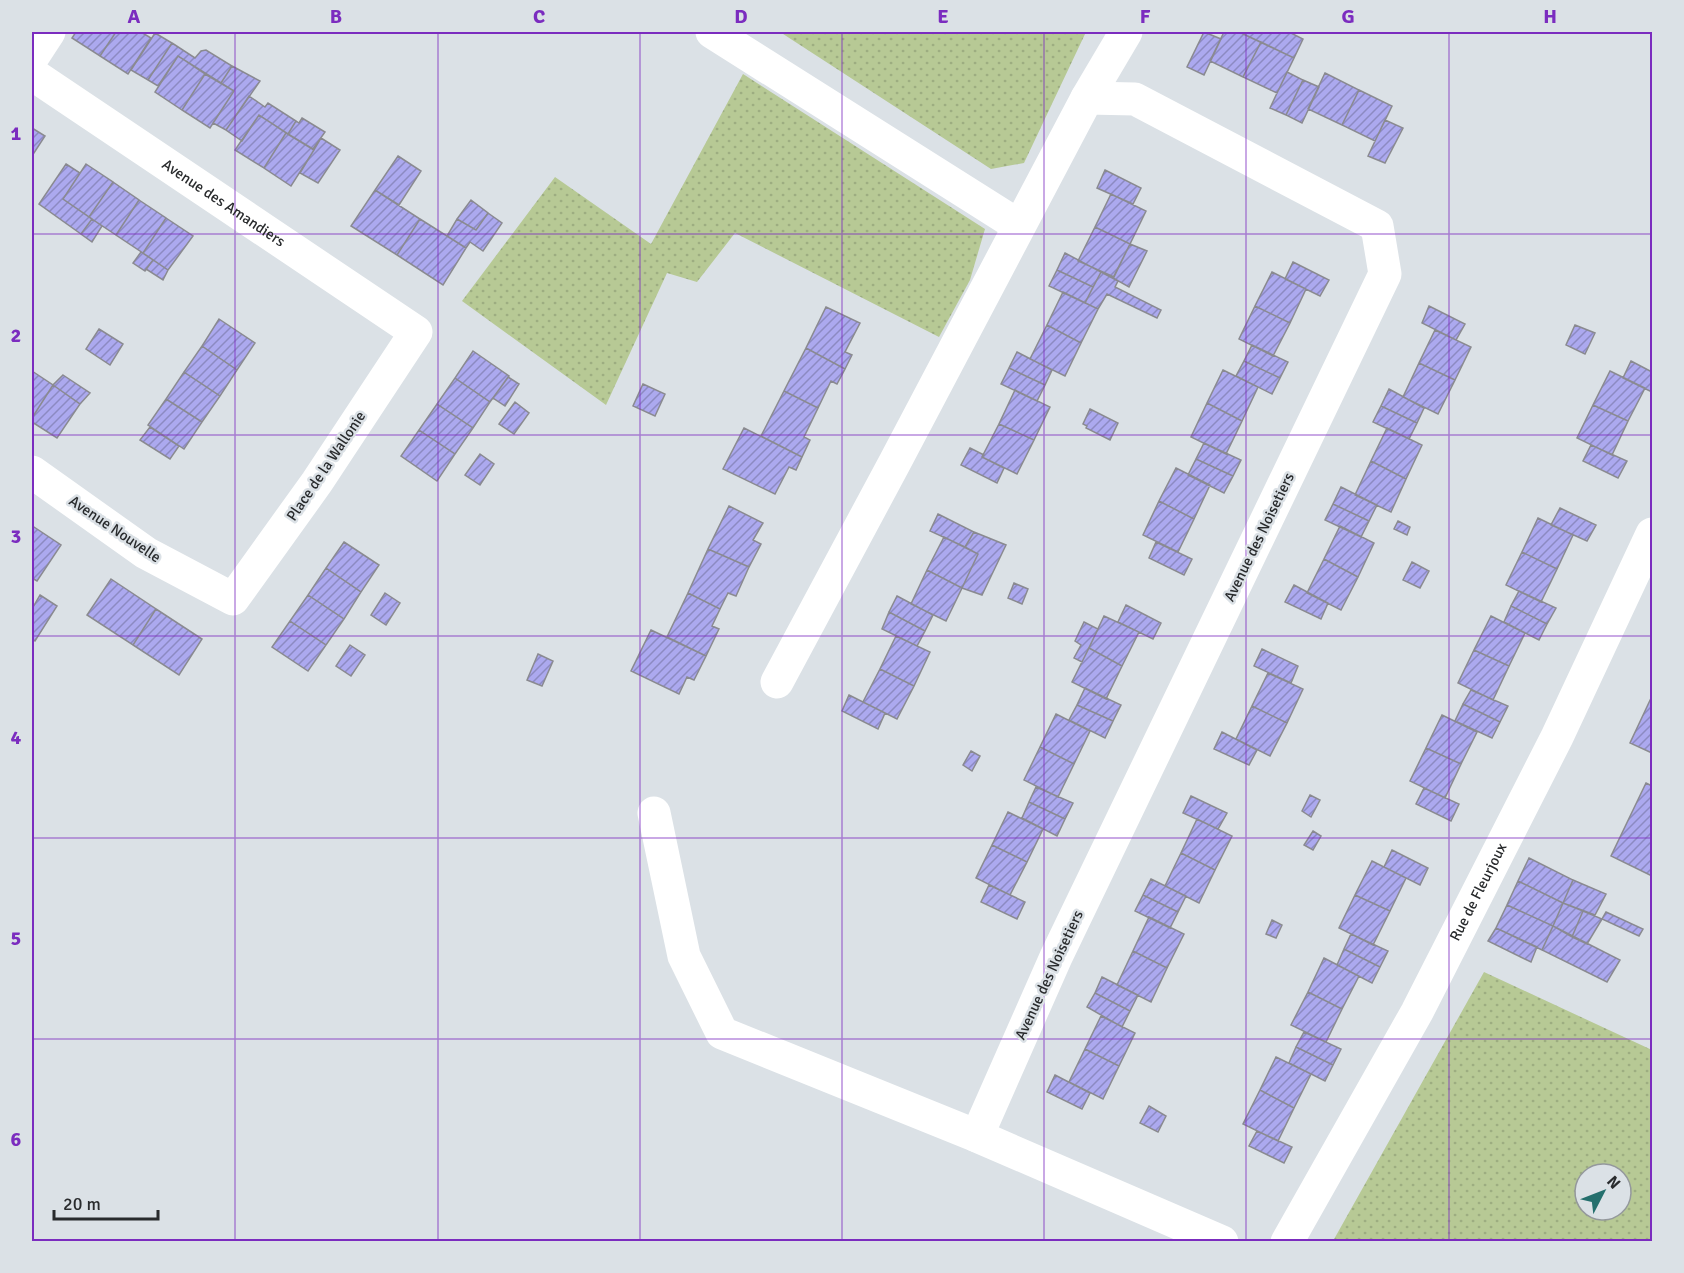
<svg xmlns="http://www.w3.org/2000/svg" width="1684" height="1273" viewBox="0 0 1684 1273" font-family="Signika,sans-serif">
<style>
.grass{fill:url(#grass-dots);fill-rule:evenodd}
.building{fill:url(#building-hatch);stroke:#8a8a90;stroke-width:1.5}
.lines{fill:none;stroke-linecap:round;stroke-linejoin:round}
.minor{stroke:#fff;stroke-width:33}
.tertiary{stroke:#fff;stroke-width:33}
.grid{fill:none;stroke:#7b2cbf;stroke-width:1.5;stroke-opacity:0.55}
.labels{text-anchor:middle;stroke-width:5;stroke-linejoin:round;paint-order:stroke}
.street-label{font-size:15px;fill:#292b2d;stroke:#dbe1e6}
.neatline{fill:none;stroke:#7b2cbf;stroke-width:2}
.grid-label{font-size:20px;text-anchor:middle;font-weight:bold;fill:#7b2cbf}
</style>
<defs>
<pattern id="grass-dots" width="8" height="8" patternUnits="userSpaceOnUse" patternTransform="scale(1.5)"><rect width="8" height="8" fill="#b7c995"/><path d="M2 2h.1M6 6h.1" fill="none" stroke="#9dad81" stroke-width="1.8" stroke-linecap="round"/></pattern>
<pattern id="building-hatch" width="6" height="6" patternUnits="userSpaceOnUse" patternTransform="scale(1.5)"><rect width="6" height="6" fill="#aca9ef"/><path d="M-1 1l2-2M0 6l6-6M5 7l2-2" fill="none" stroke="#8c8ac2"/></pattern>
</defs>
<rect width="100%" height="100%" fill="#dbe1e6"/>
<path class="grass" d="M 780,32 L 1086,32 L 1024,163 L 991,169 Z
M 743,74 L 985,229 L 970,280 L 939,337 L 735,233 L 697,282 L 667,273 L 606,405 L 462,301 L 555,177 L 651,244 Z
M 1484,972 L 1652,1050 L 1652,1241 L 1333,1241 ZM 1585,1174 L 1621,1174 L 1621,1210 L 1585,1210 Z"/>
<path class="building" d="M 76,32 L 116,32 L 100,56 L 72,38 Z
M 116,32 L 141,32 L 151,38 L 128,74 L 100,56 Z
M 1204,32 L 1221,39 L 1204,75 L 1187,67 Z
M 1224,32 L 1239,32 L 1261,42 L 1243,77 L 1210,61 Z
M 1239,32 L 1289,32 L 1303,39 L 1294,58 Z
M 155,33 L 172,43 L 148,80 L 131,70 Z
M 1261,42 L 1294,58 L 1277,93 L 1243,77 Z
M 172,43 L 195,58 L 201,51 L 206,50 L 232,66 L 221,83 L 178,56 L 158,86 L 148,80 Z
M 178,56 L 205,74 L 182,110 L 155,92 Z
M 232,66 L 260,81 L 226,130 L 213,123 L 234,91 L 221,83 Z
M 1287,72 L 1303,80 L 1286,115 L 1270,108 Z
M 1325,73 L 1359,90 L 1342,125 L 1308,109 Z
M 205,74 L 234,91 L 210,128 L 182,110 Z
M 1303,80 L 1319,87 L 1302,123 L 1286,115 Z
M 1359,90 L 1392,106 L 1375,141 L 1342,125 Z
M 249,96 L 265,107 L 268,103 L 296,121 L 288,134 L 259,115 L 242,141 L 226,130 Z
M 259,115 L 286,133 L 264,168 L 235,150 Z
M 302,118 L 325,132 L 313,149 L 288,134 L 296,121 L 299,123 Z
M 1385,120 L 1403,128 L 1385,163 L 1368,156 Z
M 32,128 L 45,136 L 32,156 Z
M 286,133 L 314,150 L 291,186 L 264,168 Z
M 321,138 L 340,150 L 318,183 L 300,173 Z
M 398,156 L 421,171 L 399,205 L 375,190 Z
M 66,164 L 80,173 L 63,199 L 92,219 L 81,234 L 39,204 Z
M 86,164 L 113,182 L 89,217 L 63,199 Z
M 1105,170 L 1141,188 L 1133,204 L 1097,188 Z
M 113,182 L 139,200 L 116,235 L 89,217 Z
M 375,190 L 420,219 L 397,255 L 351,226 Z
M 1111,194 L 1146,211 L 1130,244 L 1095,227 Z
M 139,200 L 166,218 L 143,253 L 116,235 Z
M 471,200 L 488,213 L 476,230 L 457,219 Z
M 488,213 L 502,223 L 483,251 L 470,242 L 466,248 L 447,236 L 457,219 L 476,230 Z
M 166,218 L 193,236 L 168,270 L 143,253 Z
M 92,219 L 102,226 L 92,242 L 81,234 Z
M 420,219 L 466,248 L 443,285 L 397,255 Z
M 1095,227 L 1130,244 L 1114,277 L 1078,261 Z
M 1130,244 L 1147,251 L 1129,287 L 1113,278 Z
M 141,252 L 153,260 L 145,271 L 133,263 Z
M 1065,253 L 1101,272 L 1093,287 L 1057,270 Z
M 153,260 L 168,270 L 163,280 L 146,269 Z
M 1293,262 L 1329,280 L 1320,296 L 1285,279 Z
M 1057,270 L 1093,287 L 1085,303 L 1049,286 Z
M 1101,272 L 1118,281 L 1115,287 L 1161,310 L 1157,318 L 1107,294 L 1098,309 L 1085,303 Z
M 1272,272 L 1306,289 L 1290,323 L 1255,306 Z
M 1063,292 L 1098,309 L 1081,343 L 1047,325 Z
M 1255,306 L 1290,323 L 1273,356 L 1239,339 Z
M 1429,306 L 1465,324 L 1456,340 L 1422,323 Z
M 826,307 L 860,323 L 845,352 L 852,355 L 845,369 L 806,348 Z
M 219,319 L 255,343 L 237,370 L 202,346 Z
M 1047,325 L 1081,343 L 1065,376 L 1030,359 Z
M 1575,325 L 1595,333 L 1585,354 L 1566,345 Z
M 99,329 L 123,344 L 110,365 L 86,349 Z
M 1435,330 L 1471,347 L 1455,380 L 1419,363 Z
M 1252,345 L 1288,362 L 1280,378 L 1244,361 Z
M 202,346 L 237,370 L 220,396 L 184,372 Z
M 806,348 L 845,369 L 837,384 L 831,381 L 818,408 L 784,391 Z
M 473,351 L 509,376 L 490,402 L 455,378 Z
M 1017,352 L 1052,370 L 1045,385 L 1009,368 Z
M 1244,361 L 1280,378 L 1272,394 L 1236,376 Z
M 1631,361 L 1652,372 L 1652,392 L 1623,378 Z
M 1419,363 L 1455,380 L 1438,414 L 1403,397 Z
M 1009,368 L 1045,385 L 1037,401 L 1001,384 Z
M 1223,370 L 1258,387 L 1242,421 L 1207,403 Z
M 32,371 L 53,385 L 32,418 Z
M 1610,371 L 1645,388 L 1628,421 L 1593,405 Z
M 184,372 L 220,396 L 202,422 L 166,399 Z
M 63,375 L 90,393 L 80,404 L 53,385 Z
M 508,377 L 519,384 L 505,406 L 493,398 Z
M 455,378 L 490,402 L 473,428 L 437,404 Z
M 643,384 L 665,394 L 655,416 L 633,406 Z
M 53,385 L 80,404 L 57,438 L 32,422 L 32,418 Z
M 1389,389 L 1424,408 L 1417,423 L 1381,406 Z
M 1015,390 L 1050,407 L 1034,440 L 999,424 Z
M 784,391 L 818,408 L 804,437 L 810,440 L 802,457 L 761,436 Z
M 166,399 L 202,422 L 184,449 L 148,425 Z
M 515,402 L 529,413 L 514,434 L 499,424 Z
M 1207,403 L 1242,421 L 1226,454 L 1191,437 Z
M 437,404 L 473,428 L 455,454 L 419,430 Z
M 1593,405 L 1628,421 L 1612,455 L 1577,438 Z
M 1381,406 L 1417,423 L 1409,439 L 1373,422 Z
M 1090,409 L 1118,423 L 1110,440 L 1086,428 L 1087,426 L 1083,424 Z
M 999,424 L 1034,440 L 1017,474 L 982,457 Z
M 150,427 L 179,446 L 170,459 L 140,440 Z
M 744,428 L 802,457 L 796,470 L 789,467 L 775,494 L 723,469 Z
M 1387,428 L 1422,445 L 1406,479 L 1371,461 Z
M 419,430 L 455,454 L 437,481 L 401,456 Z
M 1204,443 L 1241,460 L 1233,476 L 1196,459 Z
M 1591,445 L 1627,461 L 1618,478 L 1583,461 Z
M 970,448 L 984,455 L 982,457 L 1004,468 L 997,483 L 961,465 Z
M 480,454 L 494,464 L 480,485 L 465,475 Z
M 1196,459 L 1233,476 L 1224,493 L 1188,475 Z
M 1371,461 L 1406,479 L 1391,512 L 1355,495 Z
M 1176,468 L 1210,485 L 1194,519 L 1159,501 Z
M 1341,487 L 1377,505 L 1369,521 L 1333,504 Z
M 1159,501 L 1194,519 L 1178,552 L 1143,535 Z
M 1333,504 L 1369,521 L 1361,537 L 1325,520 Z
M 729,506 L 763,523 L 753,540 L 761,544 L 749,567 L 708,549 Z
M 1560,508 L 1596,525 L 1587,541 L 1551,525 Z
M 938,514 L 974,532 L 965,547 L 930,531 Z
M 1538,518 L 1573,535 L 1557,569 L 1522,552 Z
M 1398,521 L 1410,527 L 1407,535 L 1394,529 Z
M 1340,526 L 1374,543 L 1358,577 L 1324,559 Z
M 34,527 L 61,545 L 37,581 L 32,578 L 32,531 Z
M 974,532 L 1006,545 L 982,595 L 962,588 L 978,554 L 965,547 Z
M 944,537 L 978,554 L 962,588 L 927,570 Z
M 344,542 L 379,565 L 361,592 L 326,568 Z
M 1156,542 L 1192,559 L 1184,575 L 1149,558 Z
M 708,549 L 749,567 L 736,596 L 728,593 L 720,609 L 688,593 Z
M 1522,552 L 1557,569 L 1541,602 L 1506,585 Z
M 1324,559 L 1358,577 L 1341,610 L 1307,593 Z
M 1412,562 L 1429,571 L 1420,588 L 1403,580 Z
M 326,568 L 361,592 L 344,619 L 308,595 Z
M 927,570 L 962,588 L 946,621 L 911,604 Z
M 111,579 L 156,609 L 133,645 L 87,615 Z
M 1014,583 L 1028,589 L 1022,604 L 1008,598 Z
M 1294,585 L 1328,603 L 1321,619 L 1285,602 Z
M 1519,591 L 1556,608 L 1547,624 L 1511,606 Z
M 385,593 L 400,603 L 386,625 L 371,615 Z
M 688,593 L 720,609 L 712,626 L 719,629 L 706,656 L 667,637 Z
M 40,595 L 57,606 L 35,641 L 32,639 L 32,609 Z
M 308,595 L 344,619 L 326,645 L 290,621 Z
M 897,596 L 933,615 L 925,631 L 889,612 Z
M 1126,605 L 1161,623 L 1153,639 L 1118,622 Z
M 1511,606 L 1547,624 L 1539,640 L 1504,622 Z
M 156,609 L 202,639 L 179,675 L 133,645 Z
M 889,612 L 925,631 L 917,646 L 882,629 Z
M 1104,616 L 1139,632 L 1122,666 L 1089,648 Z
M 1491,616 L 1525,633 L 1509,666 L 1474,650 Z
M 290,621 L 326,645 L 308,671 L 272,647 Z
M 1084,622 L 1098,629 L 1082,662 L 1074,658 L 1081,645 L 1075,641 Z
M 651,630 L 706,656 L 694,680 L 687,677 L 679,694 L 631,671 Z
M 896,636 L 930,652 L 914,686 L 880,669 Z
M 350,645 L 365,655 L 351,676 L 336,666 Z
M 1089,648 L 1122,666 L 1106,699 L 1072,682 Z
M 1262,649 L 1298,666 L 1291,683 L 1254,666 Z
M 1474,650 L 1509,666 L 1493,700 L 1458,683 Z
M 538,654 L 553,661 L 542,686 L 527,680 Z
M 880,669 L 914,686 L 897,719 L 863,702 Z
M 1268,673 L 1303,689 L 1287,723 L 1252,706 Z
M 1085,688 L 1121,705 L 1113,721 L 1077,705 Z
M 1471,690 L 1508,706 L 1500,722 L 1463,704 Z
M 849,695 L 885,713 L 878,729 L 842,711 Z
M 1652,696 L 1652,753 L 1630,743 Z
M 1463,704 L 1500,722 L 1492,738 L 1455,721 Z
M 1077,705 L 1113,721 L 1105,738 L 1069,720 Z
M 1252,706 L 1287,723 L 1270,756 L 1236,739 Z
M 1056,714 L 1090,731 L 1074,764 L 1040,747 Z
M 1442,715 L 1477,732 L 1461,764 L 1426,748 Z
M 1222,732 L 1257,750 L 1249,765 L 1214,749 Z
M 1040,747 L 1074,764 L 1058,797 L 1024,780 Z
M 1426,748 L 1461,764 L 1445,798 L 1410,781 Z
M 971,751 L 980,756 L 972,771 L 963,765 Z
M 1646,783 L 1652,786 L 1652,876 L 1611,856 Z
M 1036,787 L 1073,803 L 1065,819 L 1029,802 Z
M 1424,788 L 1459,804 L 1451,821 L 1416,804 Z
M 1310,795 L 1320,800 L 1311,817 L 1302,811 Z
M 1191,796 L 1227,813 L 1218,829 L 1183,813 Z
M 1029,802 L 1065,819 L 1057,836 L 1022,818 Z
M 1008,812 L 1043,829 L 1027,862 L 992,845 Z
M 1197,819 L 1232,836 L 1215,870 L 1181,853 Z
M 1313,831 L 1321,836 L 1313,850 L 1304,845 Z
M 992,845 L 1027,862 L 1010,895 L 976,878 Z
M 1392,850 L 1428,868 L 1420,885 L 1384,867 Z
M 1181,853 L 1215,870 L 1199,903 L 1165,886 Z
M 1529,858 L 1573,880 L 1563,903 L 1518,881 Z
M 1372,861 L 1406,878 L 1390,911 L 1355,895 Z
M 1151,879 L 1186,896 L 1178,912 L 1143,895 Z
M 1573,880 L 1606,894 L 1595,915 L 1563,903 Z
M 1518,881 L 1563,903 L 1553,926 L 1507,905 Z
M 989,885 L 1025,902 L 1017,919 L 981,902 Z
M 1143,895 L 1178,912 L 1170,928 L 1135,911 Z
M 1355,895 L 1390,911 L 1373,945 L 1339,928 Z
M 1563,903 L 1583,911 L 1572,937 L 1553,926 Z
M 1507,905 L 1553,926 L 1542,950 L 1496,928 Z
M 1583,911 L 1602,919 L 1587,944 L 1572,937 Z
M 1606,912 L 1643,929 L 1639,936 L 1602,919 Z
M 1149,917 L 1184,934 L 1167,968 L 1133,951 Z
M 1272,920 L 1282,925 L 1276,938 L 1266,934 Z
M 1553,926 L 1620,960 L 1607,982 L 1542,950 Z
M 1496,928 L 1537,947 L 1531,962 L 1488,941 Z
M 1351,934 L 1388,951 L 1380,967 L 1344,949 Z
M 1344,949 L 1380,967 L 1372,983 L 1337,965 Z
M 1133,951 L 1167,968 L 1151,1002 L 1117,985 Z
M 1324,958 L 1359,976 L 1342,1009 L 1308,992 Z
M 1102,977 L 1138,995 L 1130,1011 L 1095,993 Z
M 1308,992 L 1342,1009 L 1326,1042 L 1291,1025 Z
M 1095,993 L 1130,1011 L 1122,1027 L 1087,1007 Z
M 1101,1016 L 1135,1033 L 1119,1066 L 1085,1049 Z
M 1304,1032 L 1341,1049 L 1333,1065 L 1296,1047 Z
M 1296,1047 L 1333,1065 L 1325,1081 L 1289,1063 Z
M 1085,1049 L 1119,1066 L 1103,1099 L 1069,1082 Z
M 1276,1057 L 1311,1074 L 1294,1108 L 1260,1090 Z
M 1055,1075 L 1090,1093 L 1082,1109 L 1047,1092 Z
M 1260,1090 L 1294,1108 L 1278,1141 L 1243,1124 Z
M 1149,1106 L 1166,1116 L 1158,1132 L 1140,1123 Z
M 1257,1131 L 1292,1147 L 1284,1163 L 1249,1146 Z"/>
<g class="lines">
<g class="minor">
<path d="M 712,32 L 1019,226"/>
<path d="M 32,58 L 49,32"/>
<path id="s1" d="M 32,74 L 416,332 L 317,482 L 233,599 L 146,553 L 32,472"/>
<path d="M 1087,98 L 1126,32"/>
<path d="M 777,682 L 895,462 L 1087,98 L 1135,99 L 1377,226 L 1385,274 L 1056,957 L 977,1136"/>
<path d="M 654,813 L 684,956 L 722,1033 L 977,1136 L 1222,1242"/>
</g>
<path class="tertiary" id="s2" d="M 1287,1242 L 1417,1012 L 1557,737 L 1652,534"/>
</g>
<path class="grid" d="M 235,32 L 235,1242M 438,32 L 438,1242M 640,32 L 640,1242M 842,32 L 842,1242M 1044,32 L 1044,1242M 1246,32 L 1246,1242M 1449,32 L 1449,1242M 32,234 L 1652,234M 32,435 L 1652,435M 32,636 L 1652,636M 32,838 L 1652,838M 32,1039 L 1652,1039"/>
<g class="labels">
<g class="street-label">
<text dy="5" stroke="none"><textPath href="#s1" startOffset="231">Avenue des Amandiers</textPath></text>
<text transform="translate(326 466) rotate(-56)" y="5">Place de la Wallonie</text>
<text transform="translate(115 529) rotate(34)" y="5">Avenue Nouvelle</text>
<text transform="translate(1259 537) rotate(-64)" y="5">Avenue des Noisetiers</text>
<text dy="5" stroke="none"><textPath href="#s2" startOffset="399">Rue de Fleurjoux</textPath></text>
<text transform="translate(1049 975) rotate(-65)" y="5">Avenue des Noisetiers</text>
</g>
</g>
<rect width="1684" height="1273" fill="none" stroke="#dbe1e6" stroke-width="66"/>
<g transform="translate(1603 1192) rotate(48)"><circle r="28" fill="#dbe1e6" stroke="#94989c" stroke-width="1.5"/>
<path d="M0-4.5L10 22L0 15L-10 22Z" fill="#246f6d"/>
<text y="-9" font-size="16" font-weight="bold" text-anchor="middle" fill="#292b2d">N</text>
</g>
<path d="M54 1210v9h104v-9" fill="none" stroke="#292b2d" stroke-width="3"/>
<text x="63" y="1210" font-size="18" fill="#292b2d" stroke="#dbe1e6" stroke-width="4.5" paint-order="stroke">20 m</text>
<rect x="33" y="33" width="1618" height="1207" class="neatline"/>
<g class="grid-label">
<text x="134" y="23">A</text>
<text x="336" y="23">B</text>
<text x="539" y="23">C</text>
<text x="741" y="23">D</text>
<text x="943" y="23">E</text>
<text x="1145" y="23">F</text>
<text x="1348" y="23">G</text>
<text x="1550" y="23">H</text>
<text x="16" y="140">1</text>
<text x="16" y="342">2</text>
<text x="16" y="543">3</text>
<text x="16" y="744">4</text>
<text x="16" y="945">5</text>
<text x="16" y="1146">6</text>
</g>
</svg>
